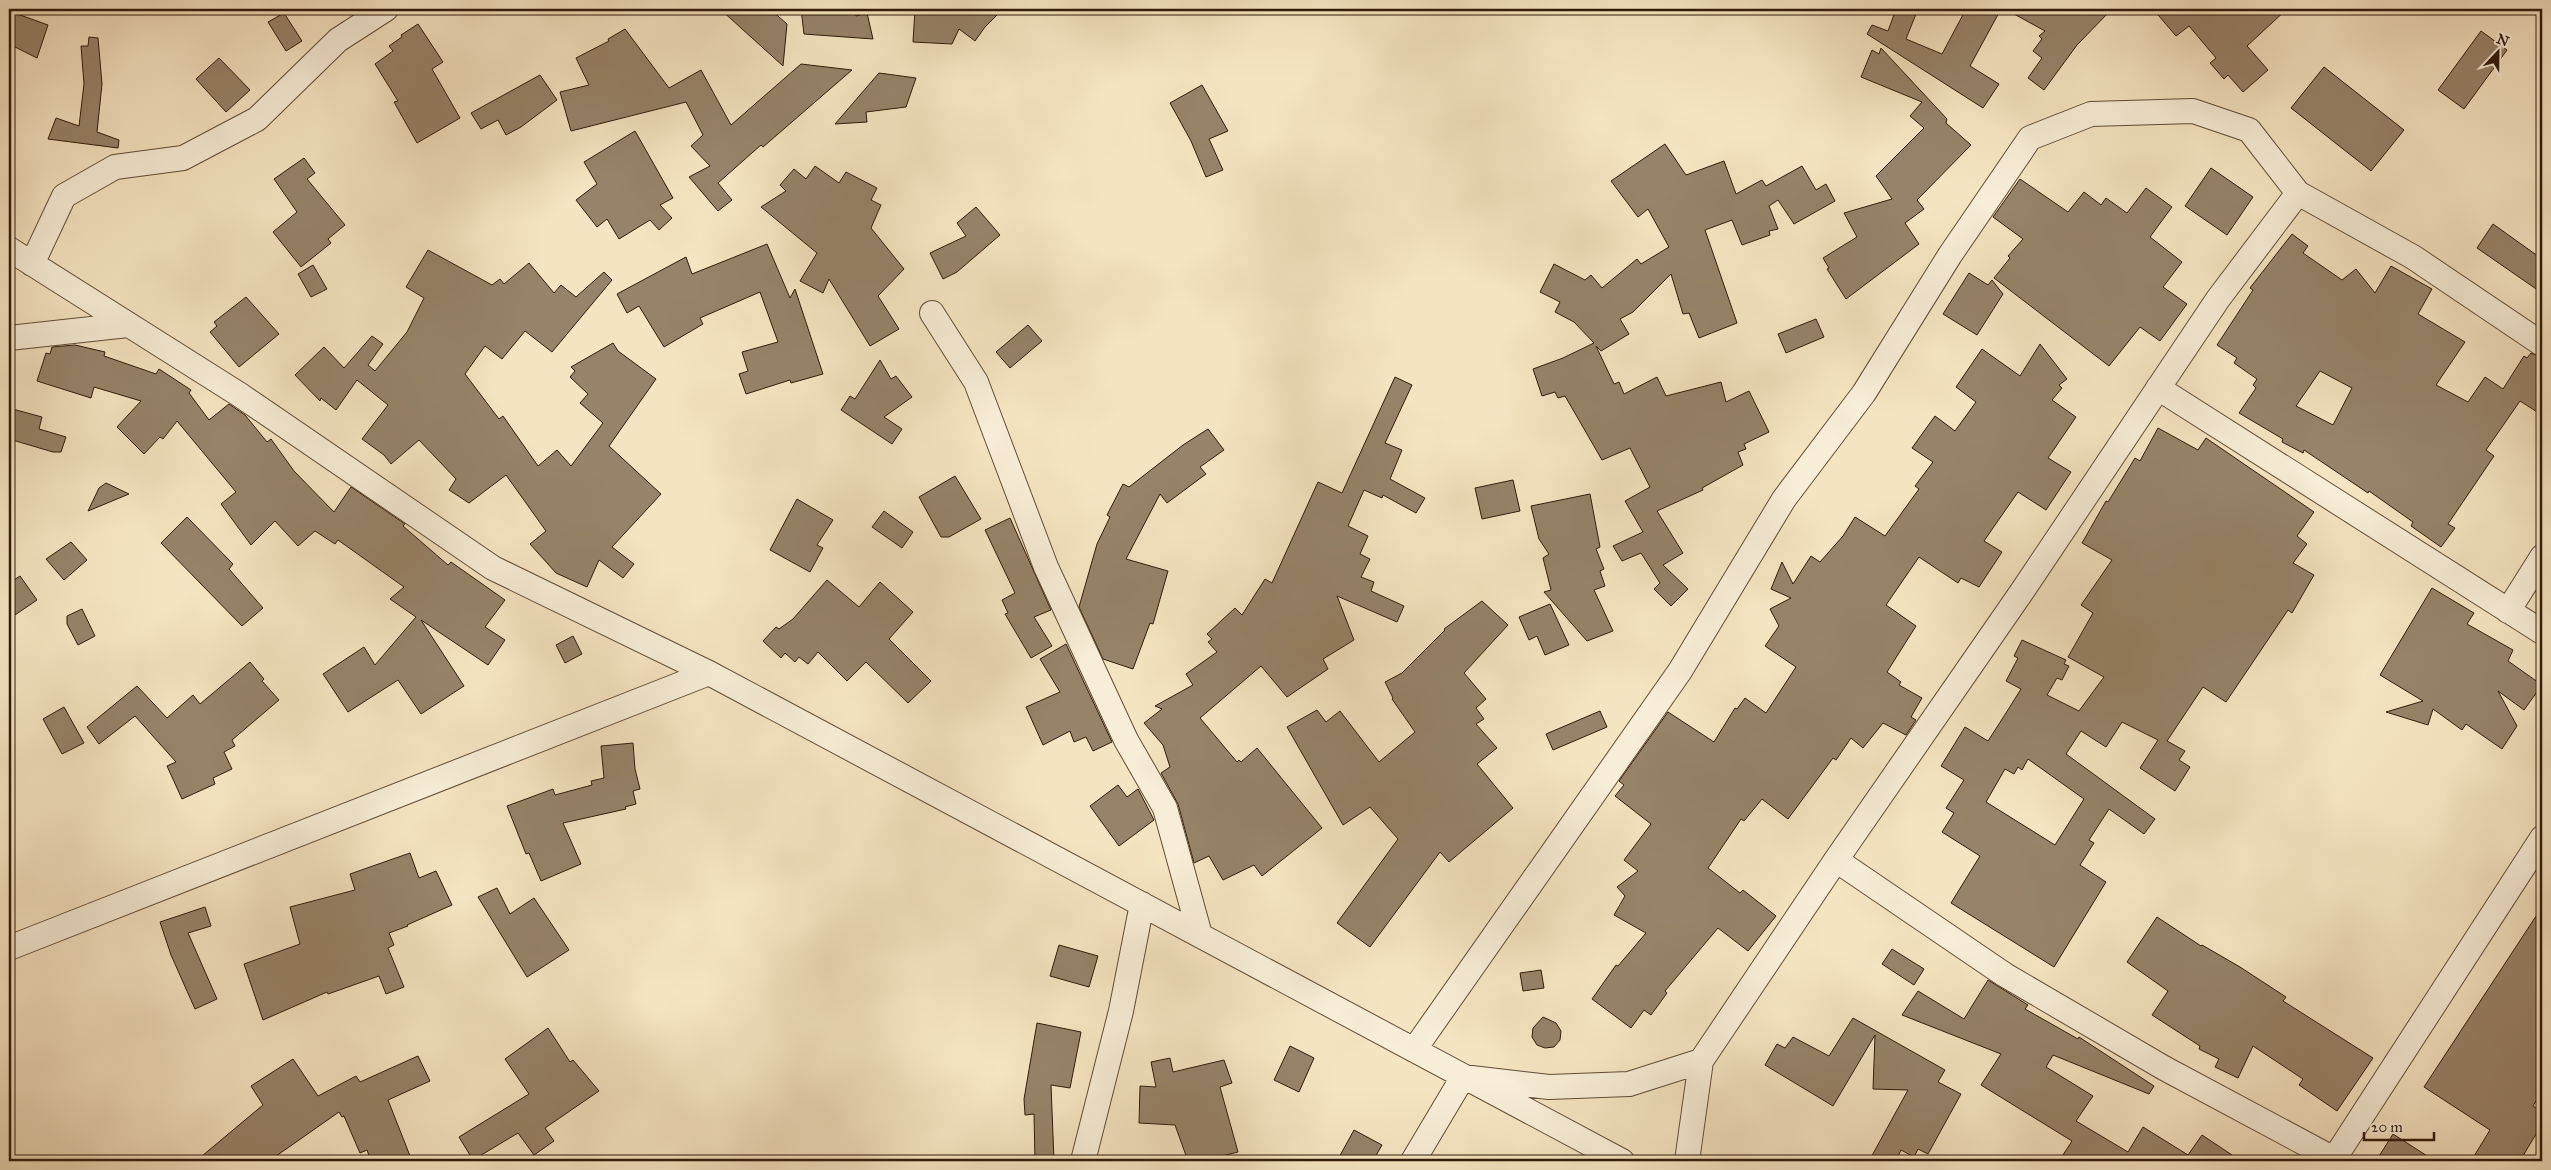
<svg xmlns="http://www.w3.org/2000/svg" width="2551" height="1170" viewBox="0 0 2551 1170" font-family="'IM FELL Great Primer',serif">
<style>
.building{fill:#978369;stroke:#311a0a;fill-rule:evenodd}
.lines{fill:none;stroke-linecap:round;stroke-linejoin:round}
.minor-casing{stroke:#624c38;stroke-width:26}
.minor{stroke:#f8edd7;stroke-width:24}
</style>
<rect width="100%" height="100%" fill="#f5e4c1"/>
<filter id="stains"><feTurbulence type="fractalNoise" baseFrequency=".004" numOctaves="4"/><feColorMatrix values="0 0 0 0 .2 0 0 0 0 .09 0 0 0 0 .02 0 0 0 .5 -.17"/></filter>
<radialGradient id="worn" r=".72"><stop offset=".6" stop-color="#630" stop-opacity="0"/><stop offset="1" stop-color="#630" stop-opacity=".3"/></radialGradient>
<path class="building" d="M 720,9 L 770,9 L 787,24 L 783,66 Z
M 801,9 L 854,9 L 856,16 L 867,13 L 873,39 L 804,34 Z
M 915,9 L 1003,9 L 985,27 L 975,41 L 959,29 L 952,44 L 913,42 Z
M 1896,9 L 1918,9 L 1906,39 L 1942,54 L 1966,9 L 2001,9 L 1970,66 L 1999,84 L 1983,108 L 1867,34 L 1872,25 L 1888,31 Z
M 2005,9 L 2112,9 L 2077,45 L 2044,90 L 2028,78 L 2042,58 L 2033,51 L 2042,39 L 2039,36 L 2045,31 Z
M 2153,9 L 2287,9 L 2247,46 L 2268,70 L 2243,92 L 2228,75 L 2224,79 L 2210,63 L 2216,58 L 2189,26 L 2176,36 Z
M 9,11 L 48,25 L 37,58 L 9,44 Z
M 284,13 L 302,41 L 286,51 L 268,22 Z
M 418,24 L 443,62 L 432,69 L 460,118 L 417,143 L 394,102 L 398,101 L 375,64 L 393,51 L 389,46 L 402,37 L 401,35 Z
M 625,29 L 669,88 L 701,70 L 731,125 L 801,64 L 852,70 L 763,147 L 761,145 L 718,183 L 732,200 L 718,211 L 689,177 L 710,166 L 691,146 L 703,135 L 686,102 L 571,131 L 560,92 L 589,85 L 576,58 L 609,41 L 608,39 Z
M 2481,31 L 2507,50 L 2464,109 L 2438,90 Z
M 89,37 L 98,38 L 102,84 L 97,132 L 119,140 L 118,148 L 48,139 L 56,118 L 79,126 L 84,84 L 81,46 L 88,46 Z
M 1881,48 L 1947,119 L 1946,123 L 1971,145 L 1917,200 L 1924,209 L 1905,223 L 1919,244 L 1846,299 L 1827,269 L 1829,268 L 1823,258 L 1857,237 L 1844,213 L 1892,199 L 1876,176 L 1924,128 L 1910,116 L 1922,102 L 1861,77 L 1872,50 L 1879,54 Z
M 219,58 L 250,90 L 226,112 L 196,79 Z
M 2324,67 L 2404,130 L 2371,171 L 2291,108 Z
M 879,73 L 916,78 L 906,107 L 866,112 L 867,122 L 835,124 Z
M 540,75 L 557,100 L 521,127 L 506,135 L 498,120 L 481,129 L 471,113 Z
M 1202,85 L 1228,131 L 1209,139 L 1223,170 L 1206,177 L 1191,141 L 1170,103 Z
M 635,131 L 673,198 L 660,205 L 672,218 L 659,230 L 650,220 L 619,239 L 607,219 L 597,227 L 576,200 L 597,184 L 584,162 Z
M 1665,144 L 1686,175 L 1724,161 L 1736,194 L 1762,180 L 1766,186 L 1802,166 L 1816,190 L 1826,184 L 1835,201 L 1794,224 L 1778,200 L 1769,206 L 1778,229 L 1769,231 L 1770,235 L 1742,245 L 1732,220 L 1705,230 L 1737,323 L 1699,338 L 1689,313 L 1683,314 L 1671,274 L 1633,312 L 1620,319 L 1629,334 L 1601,351 L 1596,346 L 1614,384 L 1619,382 L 1624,394 L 1657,377 L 1666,396 L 1721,382 L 1726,402 L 1749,391 L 1769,432 L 1744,444 L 1746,449 L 1738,452 L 1743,465 L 1702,488 L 1703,490 L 1657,511 L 1683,553 L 1663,565 L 1688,589 L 1671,606 L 1654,589 L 1660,583 L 1641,553 L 1622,561 L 1613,546 L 1643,532 L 1625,501 L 1650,487 L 1630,448 L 1602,460 L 1565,396 L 1558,398 L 1555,392 L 1542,396 L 1533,369 L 1563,358 L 1594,343 L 1574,322 L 1555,312 L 1560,302 L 1540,292 L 1554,264 L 1585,280 L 1591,275 L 1602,288 L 1637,259 L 1641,264 L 1669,247 L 1648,209 L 1638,217 L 1611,181 Z
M 304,158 L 315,173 L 307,179 L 345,225 L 328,239 L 331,243 L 301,267 L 273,232 L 297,212 L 274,179 Z
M 815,166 L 839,183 L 846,172 L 877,188 L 871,200 L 881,205 L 871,228 L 904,269 L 878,296 L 899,329 L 870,346 L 829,279 L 823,293 L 800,281 L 817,253 L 761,207 L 786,191 L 780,185 L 794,169 L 806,179 Z
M 2211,168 L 2253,197 L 2227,235 L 2185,206 Z
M 2020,179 L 2068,212 L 2084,192 L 2101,205 L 2106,198 L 2127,213 L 2146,188 L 2172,207 L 2150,237 L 2182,262 L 2163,287 L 2187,304 L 2160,341 L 2140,327 L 2109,366 L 1994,278 L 2010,258 L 2008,256 L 2023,239 L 1993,217 Z
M 976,207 L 1000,235 L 957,272 L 943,279 L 930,253 L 966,236 L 957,223 Z
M 2493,224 L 2542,259 L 2542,293 L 2477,248 Z
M 2292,234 L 2308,246 L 2303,253 L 2342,280 L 2356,269 L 2375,293 L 2391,266 L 2432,289 L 2418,314 L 2465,342 L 2436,385 L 2468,402 L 2485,377 L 2503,389 L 2524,356 L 2527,358 L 2531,353 L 2542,358 L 2542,415 L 2520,401 L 2486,450 L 2494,456 L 2448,524 L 2455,528 L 2441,547 L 2411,526 L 2413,522 L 2369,491 L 2368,493 L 2304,450 L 2303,453 L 2282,442 L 2283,439 L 2239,413 L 2256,388 L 2253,385 L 2257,379 L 2234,363 L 2237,358 L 2217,345 L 2253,290 L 2250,288 ZM 2320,371 L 2352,388 L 2333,425 L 2296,406 Z
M 767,244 L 790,298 L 795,289 L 823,374 L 791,383 L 790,380 L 746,394 L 739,374 L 748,371 L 742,352 L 778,342 L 760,292 L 700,318 L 703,324 L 664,347 L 639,306 L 627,313 L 617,294 L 686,257 L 692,274 Z
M 428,250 L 492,285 L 500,279 L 504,284 L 529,263 L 554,293 L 561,285 L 576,297 L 604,272 L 612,280 L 552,352 L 525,331 L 502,359 L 485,346 L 465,374 L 499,419 L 503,416 L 538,466 L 557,450 L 571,466 L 603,423 L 580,403 L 588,394 L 570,377 L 575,371 L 571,367 L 613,343 L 618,351 L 656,379 L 609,446 L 661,494 L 612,547 L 634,564 L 623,578 L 599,560 L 587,587 L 556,573 L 530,544 L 546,531 L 506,475 L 469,503 L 449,490 L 456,479 L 419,440 L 391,464 L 384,455 L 362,439 L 388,405 L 357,380 L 336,410 L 321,398 L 320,401 L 295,375 L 324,347 L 344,368 L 372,336 L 383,344 L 368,365 L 375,371 L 407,332 L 424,298 L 406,287 Z
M 313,265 L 327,289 L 311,297 L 298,274 Z
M 1969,273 L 1988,285 L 1992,280 L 2003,294 L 1977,335 L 1943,314 Z
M 246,297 L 279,334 L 239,367 L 210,332 L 217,326 L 214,322 Z
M 1816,319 L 1824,337 L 1786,353 L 1778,334 Z
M 1028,325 L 1042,341 L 1010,368 L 996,352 Z
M 2040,344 L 2067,379 L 2059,385 L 2062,388 L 2052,400 L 2076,417 L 2048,458 L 2071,472 L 2046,510 L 2018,492 L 1984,541 L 2002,552 L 1979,587 L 1961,578 L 1958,583 L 1919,557 L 1886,605 L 1916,626 L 1887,672 L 1901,682 L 1899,685 L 1922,698 L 1911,717 L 1916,720 L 1906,735 L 1883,723 L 1863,748 L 1851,738 L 1836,760 L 1833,758 L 1788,819 L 1762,799 L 1744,821 L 1741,819 L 1708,868 L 1740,893 L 1743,890 L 1776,916 L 1748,951 L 1718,928 L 1665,991 L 1667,993 L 1651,1015 L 1644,1010 L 1631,1028 L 1592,999 L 1616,965 L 1618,966 L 1646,933 L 1614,915 L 1625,896 L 1617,887 L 1638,871 L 1624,860 L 1651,824 L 1615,796 L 1624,785 L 1619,781 L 1668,712 L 1714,742 L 1735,708 L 1737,709 L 1745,698 L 1766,713 L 1796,667 L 1765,646 L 1779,626 L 1770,609 L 1791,598 L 1771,589 L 1782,562 L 1793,584 L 1811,556 L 1820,562 L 1843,536 L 1855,517 L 1885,536 L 1919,489 L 1915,486 L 1933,462 L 1912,448 L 1935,416 L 1955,431 L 1976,402 L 1956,387 L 1982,349 L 2020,376 Z
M 75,345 L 105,352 L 104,356 L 156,374 L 159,369 L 191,390 L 189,393 L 209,420 L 229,404 L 245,415 L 267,442 L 271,439 L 294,471 L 334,512 L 351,487 L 405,524 L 403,526 L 448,565 L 451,562 L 505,600 L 485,627 L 505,640 L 488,665 L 421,620 L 464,686 L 421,714 L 398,680 L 348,712 L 323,674 L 364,647 L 375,665 L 416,617 L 390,599 L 404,587 L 338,540 L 335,544 L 315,531 L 298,546 L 275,521 L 251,545 L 221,504 L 236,492 L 177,421 L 163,439 L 160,437 L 144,454 L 117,427 L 141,401 L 94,387 L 91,398 L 37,381 L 46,353 L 50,354 L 52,347 Z
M 880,360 L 891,379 L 896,376 L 912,397 L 884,417 L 902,429 L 892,444 L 841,410 L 850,396 L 855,399 Z
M 1395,377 L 1412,385 L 1385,443 L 1402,450 L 1390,479 L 1425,498 L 1416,513 L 1383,495 L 1382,498 L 1364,490 L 1348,526 L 1368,536 L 1360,554 L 1370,559 L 1361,577 L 1374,582 L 1371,591 L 1404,606 L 1397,622 L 1337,596 L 1354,640 L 1323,659 L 1328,669 L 1287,697 L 1261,666 L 1200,718 L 1237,762 L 1239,760 L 1241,762 L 1257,748 L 1322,828 L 1262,876 L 1254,865 L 1223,880 L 1209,856 L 1194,863 L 1178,804 L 1161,773 L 1170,767 L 1163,745 L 1144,723 L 1162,709 L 1155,706 L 1193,685 L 1186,674 L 1217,652 L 1208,642 L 1212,639 L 1207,634 L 1235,608 L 1242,615 L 1265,579 L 1272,583 L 1318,482 L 1342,493 Z
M 9,408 L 42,417 L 39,429 L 66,437 L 61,452 L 53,452 L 9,439 Z
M 2158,428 L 2198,450 L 2206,438 L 2314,512 L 2297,536 L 2307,544 L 2293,563 L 2314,575 L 2292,613 L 2288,610 L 2226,702 L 2203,687 L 2167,741 L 2185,751 L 2179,760 L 2190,767 L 2175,791 L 2140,768 L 2158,740 L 2122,722 L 2106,747 L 2081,731 L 2066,754 L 2155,819 L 2144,834 L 2109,809 L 2089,840 L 2094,843 L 2080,865 L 2106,882 L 2054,967 L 1951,903 L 1980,856 L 1942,832 L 1954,813 L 1946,808 L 1964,780 L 1941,766 L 1965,727 L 1988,741 L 2006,713 L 2021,689 L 2006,681 L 2018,658 L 2014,656 L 2022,640 L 2066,660 L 2064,664 L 2069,666 L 2062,680 L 2057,678 L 2047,695 L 2079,711 L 2104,677 L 2068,657 L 2093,613 L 2081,605 L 2112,560 L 2082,543 L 2106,501 L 2108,502 L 2135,458 L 2140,461 ZM 2028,759 L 2084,799 L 2055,845 L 1986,802 L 2005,769 L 2014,774 L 2018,767 L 2022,770 Z
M 1208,429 L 1224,450 L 1200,467 L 1206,474 L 1167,503 L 1160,494 L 1126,559 L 1168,571 L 1153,624 L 1150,623 L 1133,669 L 1103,659 L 1079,607 L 1097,544 L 1110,517 L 1107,515 L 1123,484 L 1129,487 L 1183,445 Z
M 955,476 L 981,519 L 949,537 L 941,537 L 919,497 Z
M 1513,480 L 1520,511 L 1482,519 L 1475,488 Z
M 106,483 L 129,494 L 88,511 L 99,488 Z
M 1590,494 L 1600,547 L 1596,549 L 1604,569 L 1600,571 L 1605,586 L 1594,590 L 1613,631 L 1587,641 L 1544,592 L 1551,590 L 1543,558 L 1549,554 L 1539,539 L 1531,506 Z
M 797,499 L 833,520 L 817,545 L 823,548 L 810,572 L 770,550 Z
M 884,511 L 913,532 L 902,548 L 872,527 Z
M 187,517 L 233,564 L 229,569 L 263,608 L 242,626 L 161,543 Z
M 1010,518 L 1051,610 L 1034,617 L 1052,646 L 1031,658 L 1005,614 L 1008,613 L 1002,600 L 1015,593 L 985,530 Z
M 71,542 L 87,560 L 64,580 L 46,559 Z
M 20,576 L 37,600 L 9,619 L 9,583 Z
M 827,580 L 859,607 L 880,582 L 913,612 L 889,639 L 931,681 L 908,703 L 866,662 L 847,681 L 818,652 L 808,664 L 799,657 L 795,662 L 785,653 L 781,658 L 763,641 L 776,627 L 779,629 L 793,619 Z
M 2432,588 L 2474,613 L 2467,624 L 2513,650 L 2508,661 L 2542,685 L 2524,710 L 2498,691 L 2517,726 L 2502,749 L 2466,724 L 2462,730 L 2433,709 L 2428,725 L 2386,712 L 2423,701 L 2380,675 Z
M 1482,601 L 1508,625 L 1464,673 L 1486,699 L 1476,708 L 1484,719 L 1476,724 L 1497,748 L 1477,764 L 1513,808 L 1449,862 L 1440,852 L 1370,947 L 1337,923 L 1398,839 L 1370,807 L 1343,825 L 1287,727 L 1317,710 L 1326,722 L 1340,711 L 1379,762 L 1415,732 L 1392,699 L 1393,698 L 1385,682 L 1402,673 L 1445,630 L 1444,629 Z
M 1550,604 L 1569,645 L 1545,655 L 1537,636 L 1529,640 L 1519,617 Z
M 82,609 L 95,636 L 78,645 L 67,624 L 67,616 Z
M 573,636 L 582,654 L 565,663 L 556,645 Z
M 1066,644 L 1112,742 L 1093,751 L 1086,737 L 1074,742 L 1070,731 L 1043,745 L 1026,707 L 1060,692 L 1040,659 Z
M 250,662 L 264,679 L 262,681 L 279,700 L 232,740 L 235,746 L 224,752 L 232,769 L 213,778 L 215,784 L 182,799 L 167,766 L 176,762 L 135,716 L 99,744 L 87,727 L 137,686 L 167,718 L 193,695 L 200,704 Z
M 64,707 L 84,743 L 62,754 L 43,719 Z
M 1600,711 L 1607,727 L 1553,750 L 1546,734 Z
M 633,743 L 635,769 L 640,789 L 633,791 L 636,804 L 625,807 L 626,809 L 563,823 L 581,864 L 541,881 L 529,853 L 526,854 L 507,806 L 553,789 L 555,795 L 592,785 L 591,781 L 604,778 L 601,746 Z
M 1118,785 L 1127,797 L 1138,789 L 1154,820 L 1119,846 L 1090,806 Z
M 410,853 L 419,878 L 436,871 L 452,905 L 407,925 L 408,926 L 389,933 L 394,945 L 388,948 L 404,987 L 386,994 L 379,976 L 328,994 L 327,992 L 263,1020 L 244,964 L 300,944 L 290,907 L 355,890 L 350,874 Z
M 497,888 L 510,914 L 534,898 L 569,950 L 527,977 L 478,897 Z
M 205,907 L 211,926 L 188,933 L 217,999 L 195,1009 L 171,955 L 160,922 Z
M 2542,907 L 2542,1091 L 2533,1106 L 2542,1112 L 2542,1124 L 2520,1161 L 2471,1161 L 2490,1130 L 2424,1087 Z
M 2157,917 L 2201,946 L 2202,945 L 2240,967 L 2286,997 L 2283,1001 L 2373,1058 L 2337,1111 L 2299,1085 L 2303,1079 L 2253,1046 L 2238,1078 L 2215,1067 L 2219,1059 L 2199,1049 L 2200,1046 L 2152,1015 L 2168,991 L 2127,962 Z
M 1059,945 L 1098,956 L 1089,987 L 1050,976 Z
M 1892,949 L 1924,969 L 1914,985 L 1882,964 Z
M 1541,970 L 1544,988 L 1523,991 L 1520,973 Z
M 1988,980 L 2028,1005 L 2025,1009 L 2078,1039 L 2079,1037 L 2154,1086 L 2149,1094 L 2053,1055 L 2046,1067 L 2093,1096 L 2076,1121 L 2128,1152 L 2143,1127 L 2188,1155 L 2202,1135 L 2241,1161 L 2059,1161 L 2072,1141 L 1981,1085 L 2001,1054 L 1902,1015 L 1918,991 L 1964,1019 Z
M 1543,1017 L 1556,1023 L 1561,1031 L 1560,1040 L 1554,1047 L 1545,1048 L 1537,1045 L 1532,1037 L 1533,1028 Z
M 1853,1018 L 1945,1070 L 1938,1082 L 1961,1094 L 1928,1154 L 1918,1149 L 1914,1157 L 1901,1150 L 1896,1161 L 1869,1161 L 1908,1090 L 1873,1089 L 1875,1035 L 1833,1106 L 1765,1065 L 1777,1044 L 1785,1048 L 1793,1037 L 1829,1056 Z
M 1037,1023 L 1081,1032 L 1070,1088 L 1051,1085 L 1054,1161 L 1035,1161 L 1034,1114 L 1025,1115 L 1024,1099 Z
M 548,1028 L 570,1062 L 573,1060 L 599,1091 L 545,1128 L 554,1141 L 534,1155 L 518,1133 L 473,1160 L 459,1137 L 529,1094 L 505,1059 Z
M 1290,1046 L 1314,1058 L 1299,1092 L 1274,1080 Z
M 418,1056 L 430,1081 L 388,1100 L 412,1161 L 371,1161 L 367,1150 L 360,1153 L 344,1116 L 342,1117 L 339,1112 L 269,1161 L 196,1161 L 263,1105 L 251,1086 L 293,1059 L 318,1096 L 356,1076 L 360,1082 Z
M 1170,1058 L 1173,1072 L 1224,1060 L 1232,1083 L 1220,1087 L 1238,1152 L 1203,1161 L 1188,1161 L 1175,1125 L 1139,1123 L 1140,1086 L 1156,1087 L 1151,1062 Z
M 1354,1130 L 1382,1145 L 1373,1161 L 1337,1161 Z
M 2393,1134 L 2435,1161 L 2376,1161 Z"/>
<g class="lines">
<g class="minor-casing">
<path id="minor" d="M 9,249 L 240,395 L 493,568 L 709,673
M 32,264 L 64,196 L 115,167 L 183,158 L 257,119 L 338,40 L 386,9
M 932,313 L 976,382 L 1046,567 L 1126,740 L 1165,808 L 1200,935
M 9,338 L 128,325
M 2158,388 L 2542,632
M 2508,611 L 2542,557
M 1836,860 L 2005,975 L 2164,1068 L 2334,1159
M 9,948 L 709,673 L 1622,1161
M 1414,1050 L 1680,671 L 1784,499 L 1864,393 L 1950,255 L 2030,138 L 2091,114 L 2193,111 L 2249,130 L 2298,193 L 2413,257 L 2542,344
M 1083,1161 L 1121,1011 L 1142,904
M 1413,1161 L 1463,1077 L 1549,1087 L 1629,1084 L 1701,1061
M 1687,1161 L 1701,1061 L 1836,860 L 2023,590 L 2218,299 L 2298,193
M 2338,1161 L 2334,1159 L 2542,838"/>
</g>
<use href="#minor" class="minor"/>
</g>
<rect width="2551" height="1170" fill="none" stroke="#f5e4c1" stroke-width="30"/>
<rect x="10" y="10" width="2531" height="1150" fill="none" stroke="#311a0a" stroke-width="2.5"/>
<rect x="15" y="15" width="2521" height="1140" fill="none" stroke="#311a0a"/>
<g transform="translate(2498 52) rotate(22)" stroke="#f8edd7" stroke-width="4" paint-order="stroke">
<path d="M0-4L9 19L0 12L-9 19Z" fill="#311a0a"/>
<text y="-8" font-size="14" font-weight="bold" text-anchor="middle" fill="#311a0a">N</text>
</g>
<path d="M2364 1132v8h70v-8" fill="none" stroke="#311a0a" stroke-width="2.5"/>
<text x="2371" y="1132" font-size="15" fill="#311a0a" stroke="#f8edd7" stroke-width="4" paint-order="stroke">20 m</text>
<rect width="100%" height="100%" filter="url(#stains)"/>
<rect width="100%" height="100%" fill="url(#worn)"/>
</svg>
